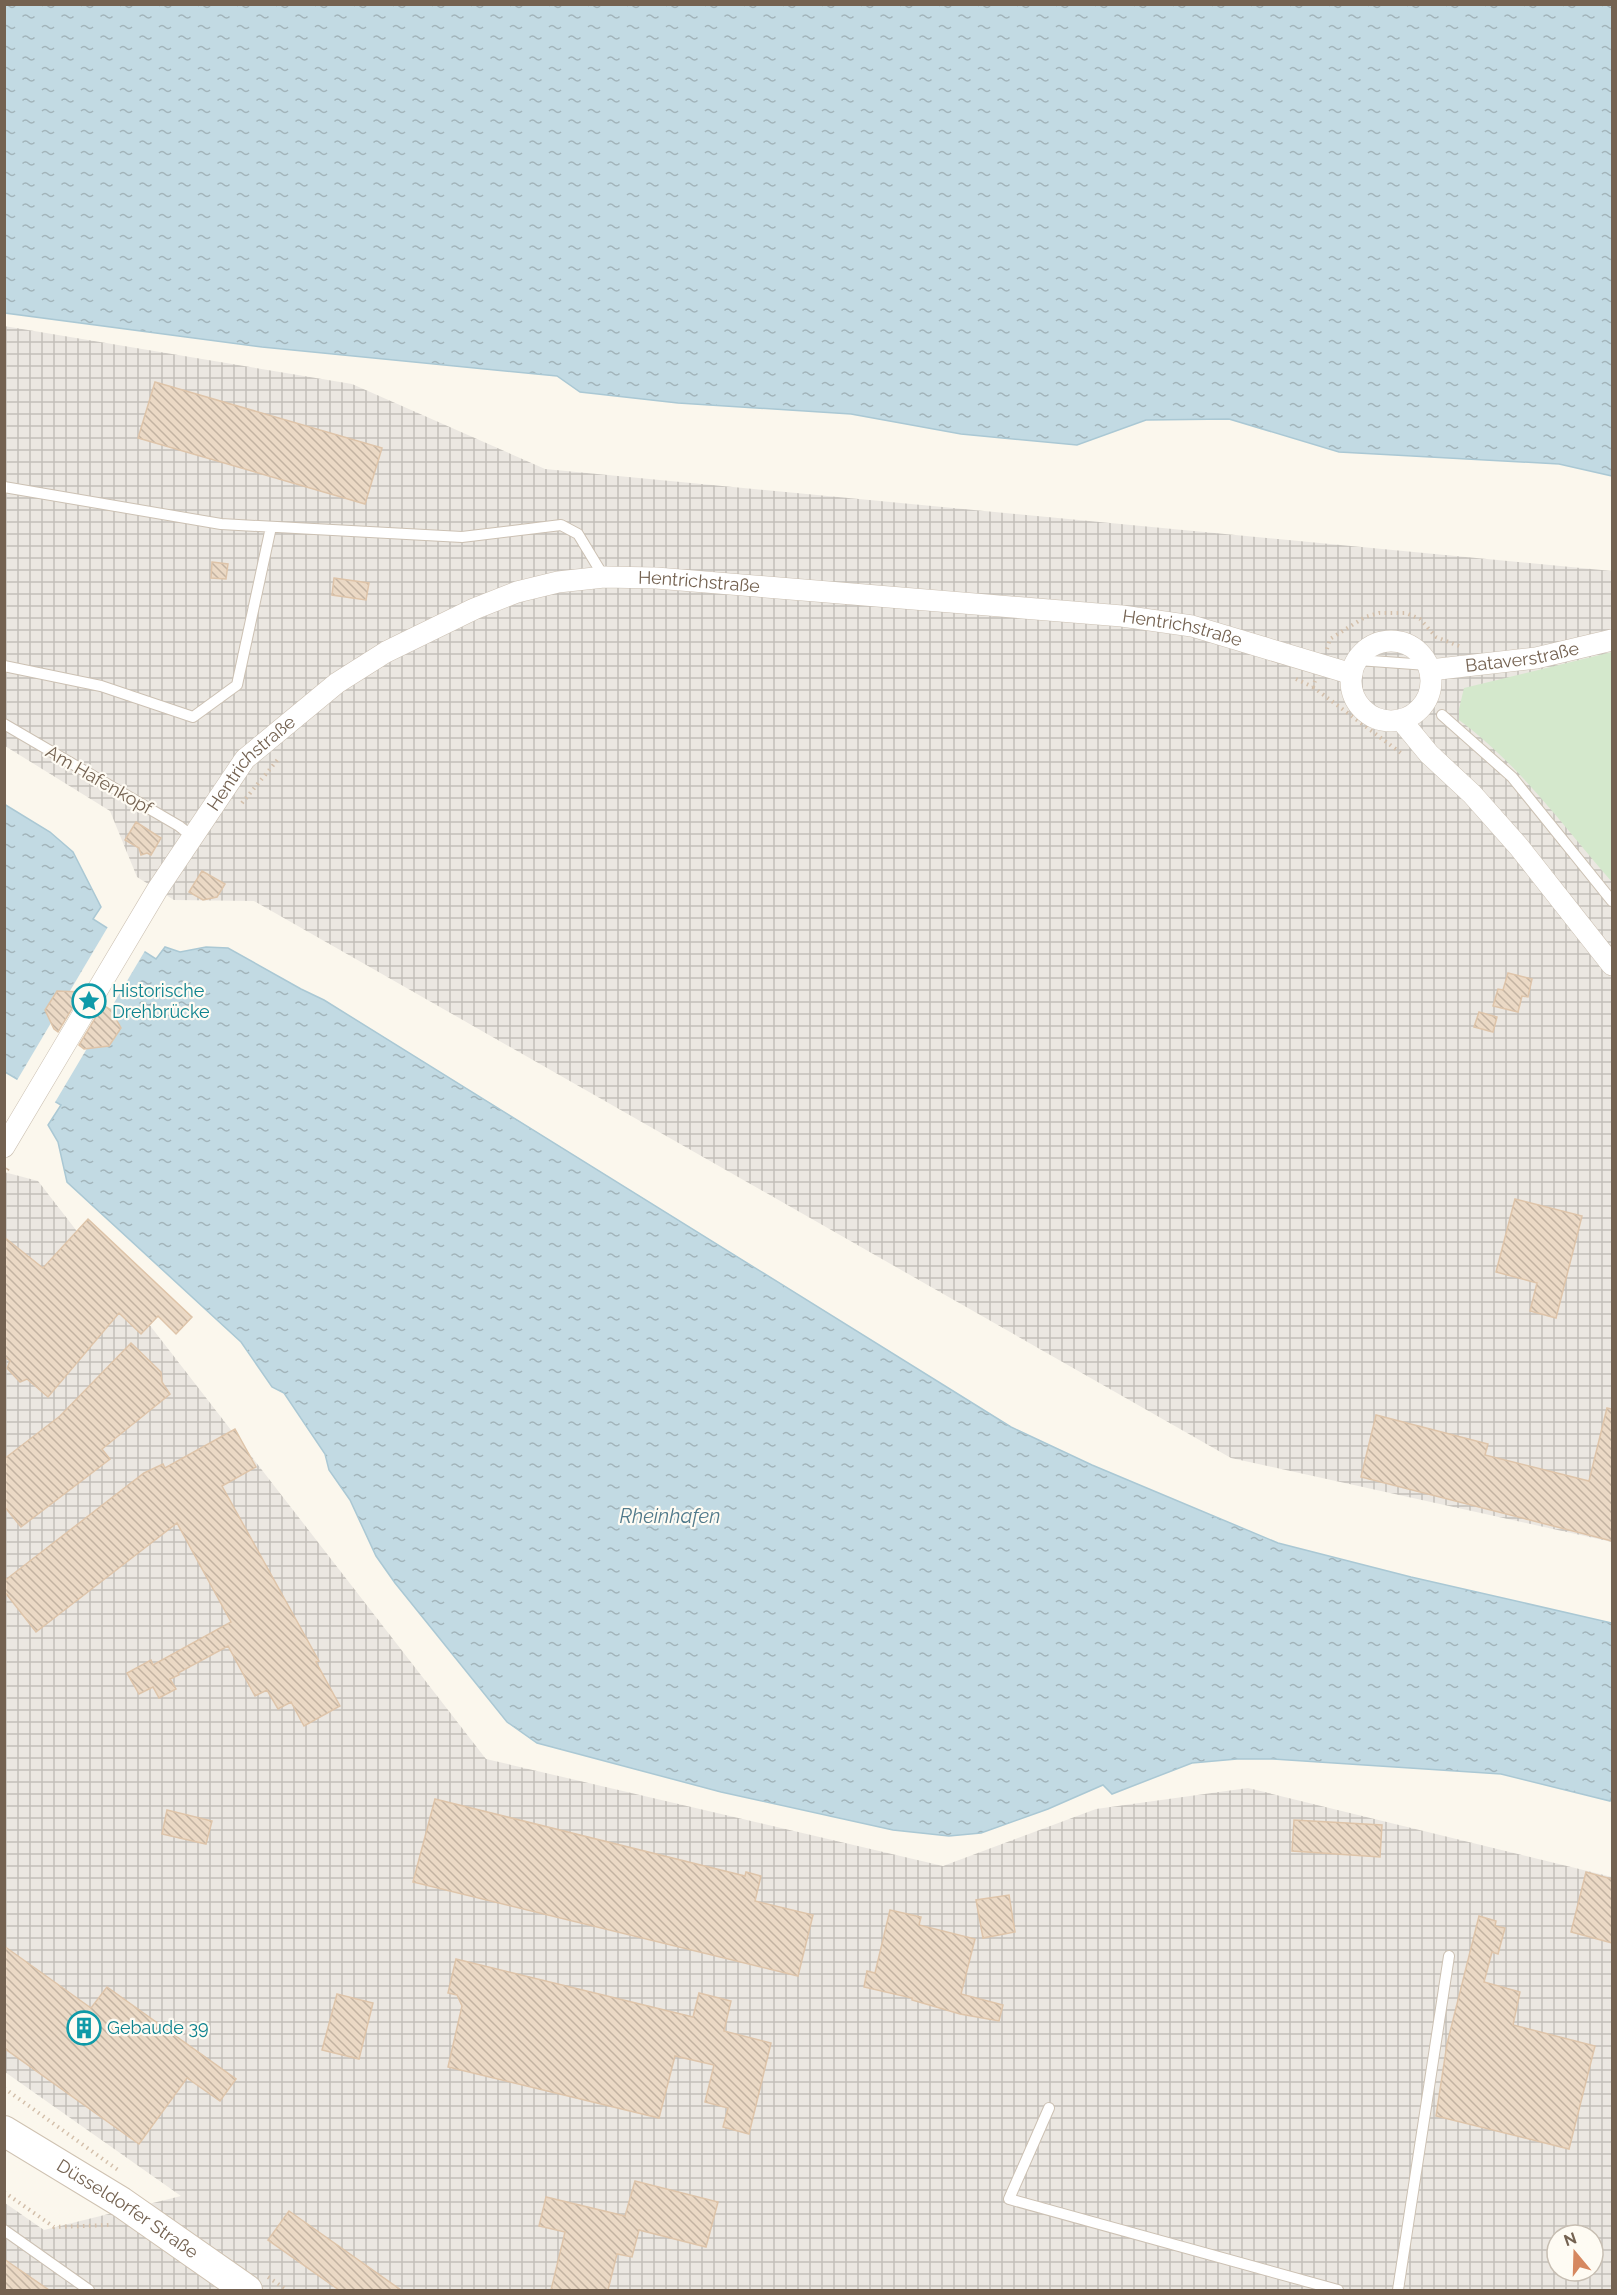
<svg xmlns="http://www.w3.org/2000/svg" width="1617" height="2295" viewBox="0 0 1617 2295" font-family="Raleway,sans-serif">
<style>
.industrial{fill:url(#industrial-grid);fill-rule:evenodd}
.grass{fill:#d4e8cc}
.water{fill:url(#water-ripples);stroke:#aac8d4;stroke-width:1.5}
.pier{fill:#fbf7ed}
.building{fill:url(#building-back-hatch);stroke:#dec4a9;stroke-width:1.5}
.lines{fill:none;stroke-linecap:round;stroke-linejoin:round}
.service-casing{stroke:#ccc1b3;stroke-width:12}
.minor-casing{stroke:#ccc1b3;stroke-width:22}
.secondary-casing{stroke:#cfc2b1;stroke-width:32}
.path{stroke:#d3bfaa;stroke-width:4;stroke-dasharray:1.5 4.5;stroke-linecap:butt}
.service{stroke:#fff;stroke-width:10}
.minor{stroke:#fff;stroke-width:21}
.secondary{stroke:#fff;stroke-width:30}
.labels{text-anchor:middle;stroke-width:4.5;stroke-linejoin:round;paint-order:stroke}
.street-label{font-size:18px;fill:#746251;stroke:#fefbf3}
.culture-label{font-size:18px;fill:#0d838f;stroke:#fefbf3;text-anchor:start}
.water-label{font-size:20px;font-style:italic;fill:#517a8b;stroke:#fefbf3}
</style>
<defs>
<pattern id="industrial-grid" width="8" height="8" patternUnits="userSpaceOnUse" patternTransform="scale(1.5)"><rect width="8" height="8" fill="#ebe7e1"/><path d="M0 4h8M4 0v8" fill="none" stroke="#c3bfb9"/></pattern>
<pattern id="water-ripples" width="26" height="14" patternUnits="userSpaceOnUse" patternTransform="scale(1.5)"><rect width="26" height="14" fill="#c2dae3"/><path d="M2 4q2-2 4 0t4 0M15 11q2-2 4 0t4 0" fill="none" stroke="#a2b4ba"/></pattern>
<pattern id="building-back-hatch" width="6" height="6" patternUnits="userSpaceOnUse" patternTransform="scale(1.5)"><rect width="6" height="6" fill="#ebd9c5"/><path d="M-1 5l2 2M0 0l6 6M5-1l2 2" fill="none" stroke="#c3b3a2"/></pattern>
</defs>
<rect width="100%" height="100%" fill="#fbf7ed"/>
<path class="industrial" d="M 4,326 L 352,384 L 545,469 L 1612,571 L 1612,1542 L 1231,1458 L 254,901 L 174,900 L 137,877 L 110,811 L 5,746 Z
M 4,1172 L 38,1181 L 486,1759 L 943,1866 L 1096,1809 L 1248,1788 L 1612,1877 L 1612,2290 L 5,2290 L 5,2203 L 44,2230 L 181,2196 L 5,2072 ZM 1557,2235 L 1593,2235 L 1593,2271 L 1557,2271 Z"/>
<path class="grass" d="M 1612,652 L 1612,882 C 1563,826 1520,765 1459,720 L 1459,709 L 1464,688 Z"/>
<path class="water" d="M 4,5 L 1612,5 L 1612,476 L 1559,464 L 1339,452 L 1229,419 L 1146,420 L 1077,445 L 961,434 L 851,414 L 678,403 L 580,392 L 557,376 L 262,347 L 5,313 Z
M 4,804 L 50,832 L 73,852 L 101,907 L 93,919 L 156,959 L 165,947 L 180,952 L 206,947 L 228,948 L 301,989 L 324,1000 L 1011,1427 L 1092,1465 L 1278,1543 L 1411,1577 L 1612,1623 L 1612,1796 L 1610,1801 L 1501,1774 L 1273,1759 L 1237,1759 L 1192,1763 L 1112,1794 L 1103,1785 L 1048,1809 L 981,1833 L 949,1836 L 893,1830 L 721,1792 L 537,1743 L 507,1722 L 395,1583 L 376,1556 L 350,1500 L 329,1470 L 325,1454 L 284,1393 L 272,1387 L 241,1342 L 67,1182 L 58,1142 L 48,1125 L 61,1105 L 5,1072 Z"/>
<path class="pier" d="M 109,925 L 146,949 L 54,1104 L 16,1082 Z"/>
<path class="building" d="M 155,382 L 382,448 L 365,504 L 138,438 Z
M 212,562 L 228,564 L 226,579 L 211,578 Z
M 334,578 L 369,583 L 366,600 L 332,595 Z
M 136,822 L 161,838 L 151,855 L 147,853 L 141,855 L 139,848 L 125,840 Z
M 202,871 L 225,884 L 217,897 L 203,900 L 189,892 Z
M 1508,973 L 1532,979 L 1528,997 L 1522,996 L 1518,1012 L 1493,1006 L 1498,989 L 1503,990 Z
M 57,991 L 82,992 L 58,1032 L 54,1029 L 45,1010 Z
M 103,1005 L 111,1010 L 121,1028 L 109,1046 L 84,1049 L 79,1045 Z
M 1479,1012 L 1497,1017 L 1493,1032 L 1474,1027 Z
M 1515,1199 L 1582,1216 L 1556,1318 L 1530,1311 L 1537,1283 L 1496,1272 Z
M 88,1219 L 192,1317 L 176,1334 L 158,1316 L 141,1334 L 119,1313 L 48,1397 L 27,1379 L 20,1382 L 7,1368 L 10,1361 L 4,1356 L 4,1237 L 43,1268 Z
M 131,1343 L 161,1372 L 162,1382 L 170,1394 L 102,1449 L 110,1459 L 21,1527 L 4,1506 L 4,1459 L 60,1416 Z
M 1607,1408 L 1612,1409 L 1612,1541 L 1361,1477 L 1376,1415 L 1488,1444 L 1485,1455 L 1589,1481 Z
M 235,1429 L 256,1467 L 222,1486 L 319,1661 L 316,1662 L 340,1706 L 304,1726 L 291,1702 L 278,1709 L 267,1690 L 255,1696 L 228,1646 L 178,1673 L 179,1675 L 170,1679 L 176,1689 L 159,1698 L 153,1687 L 139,1694 L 127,1673 L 151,1660 L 153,1665 L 231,1622 L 177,1523 L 36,1632 L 4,1591 L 4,1581 L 144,1473 L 163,1464 L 165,1468 Z
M 435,1799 L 745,1876 L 746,1872 L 761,1876 L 755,1901 L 813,1915 L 798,1976 L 413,1882 Z
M 167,1810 L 212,1821 L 206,1844 L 162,1834 Z
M 1294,1820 L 1382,1825 L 1380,1857 L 1292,1851 Z
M 1586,1872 L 1612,1879 L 1612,1943 L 1571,1932 Z
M 1009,1895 L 1015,1932 L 983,1938 L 976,1900 Z
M 890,1910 L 921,1917 L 919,1925 L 975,1939 L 961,1994 L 1003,2005 L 999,2021 L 960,2014 L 912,2000 L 912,1998 L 864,1987 L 867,1971 L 875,1973 Z
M 1479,1916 L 1496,1921 L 1495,1926 L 1505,1928 L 1498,1954 L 1492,1952 L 1484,1982 L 1520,1992 L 1513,2025 L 1595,2046 L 1569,2149 L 1436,2116 L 1447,2044 Z
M 4,1946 L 91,2008 L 107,1987 L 236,2079 L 220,2101 L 187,2078 L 139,2144 L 4,2048 Z
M 456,1959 L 693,2017 L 699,1993 L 731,2001 L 724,2031 L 771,2043 L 749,2134 L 723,2127 L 728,2108 L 705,2102 L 714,2065 L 675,2056 L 659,2118 L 448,2067 L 462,2006 L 457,1995 L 448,1993 Z
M 337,1994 L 373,2003 L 359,2059 L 322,2050 Z
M 635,2181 L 718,2202 L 706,2247 L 639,2230 L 632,2257 L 617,2254 L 608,2290 L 551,2290 L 565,2232 L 539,2226 L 546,2197 L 625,2216 Z
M 289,2211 L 401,2290 L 339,2290 L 268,2240 Z
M 4,2259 L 49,2290 L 4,2290 Z"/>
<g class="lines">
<g class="service-casing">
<path id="service" d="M 4,487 L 221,524 L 462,537 L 561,525 L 578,534 L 604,577
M 1358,660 L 1427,665
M 4,666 L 101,686 L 193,717 L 237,685 L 271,527
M 1442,715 L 1512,777 L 1612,901
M 4,724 L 179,826 L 193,837
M 1049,2108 L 1009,2199 L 1338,2290
M 4,2230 L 89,2290
M 1398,2290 L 1449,1956"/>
</g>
<g class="minor-casing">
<g id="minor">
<circle cx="1391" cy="681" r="40"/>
<path id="s1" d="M 1430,670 L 1536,658 L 1612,640"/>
<path d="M 1401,720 L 1429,754 L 1472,794 L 1519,847 L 1612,965"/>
<path id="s2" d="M 4,1147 L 157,890 L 245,759 L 337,683 L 386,652 L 474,609 L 517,592 L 558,582 L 604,577 L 656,578 L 1122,616 L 1192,626 L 1352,674"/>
</g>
</g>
<g class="secondary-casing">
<g id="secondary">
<path id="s3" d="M 4,2131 L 121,2202 L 247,2290"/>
</g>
</g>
<path class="path" d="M 1327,649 L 1330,639 L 1365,617 L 1379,613 L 1406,613 L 1420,619 L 1436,637 L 1459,646
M 1296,679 L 1313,687 L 1315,681
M 1313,687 L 1401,753
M 242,803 L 279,758
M 4,1175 L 10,1165
M 4,2088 L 118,2170
M 4,2192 L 54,2227 L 110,2225
M 268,2277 L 287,2290"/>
<use href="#service" class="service"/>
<use href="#minor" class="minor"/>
<use href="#secondary" class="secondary"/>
</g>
<defs>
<g id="sight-ring" transform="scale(1.725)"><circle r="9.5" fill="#fefbf3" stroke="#0f9aa8" stroke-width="1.5"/><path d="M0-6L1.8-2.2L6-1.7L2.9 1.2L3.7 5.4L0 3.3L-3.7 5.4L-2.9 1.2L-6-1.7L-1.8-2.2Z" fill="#0f9aa8"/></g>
<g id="building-ring" transform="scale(1.725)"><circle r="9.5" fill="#fefbf3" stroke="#0f9aa8" stroke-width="1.5"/><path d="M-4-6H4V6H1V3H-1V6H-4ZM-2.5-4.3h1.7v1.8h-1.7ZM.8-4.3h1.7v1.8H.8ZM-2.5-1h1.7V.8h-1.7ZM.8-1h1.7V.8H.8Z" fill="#0f9aa8"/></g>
</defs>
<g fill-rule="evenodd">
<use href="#sight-ring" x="89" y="1001"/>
<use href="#building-ring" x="84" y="2028"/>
</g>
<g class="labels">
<g class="street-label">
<text dy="6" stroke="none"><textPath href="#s2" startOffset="962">Hentrichstraße</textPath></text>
<text dy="6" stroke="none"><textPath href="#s2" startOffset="1448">Hentrichstraße</textPath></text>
<text dy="6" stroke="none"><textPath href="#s1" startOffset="93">Bataverstraße</textPath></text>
<text dy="6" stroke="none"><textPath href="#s2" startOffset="458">Hentrichstraße</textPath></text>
<text transform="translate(99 780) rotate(30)" y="6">Am Hafenkopf</text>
<text dy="6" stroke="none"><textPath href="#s3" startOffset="146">Düsseldorfer Straße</textPath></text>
</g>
<g class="culture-label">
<text x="112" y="997">Historische<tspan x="112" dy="21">Drehbrücke</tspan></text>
<text x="107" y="2034">Gebaude 39</text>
</g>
<g class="water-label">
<text x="670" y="1523">Rheinhafen</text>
</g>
</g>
<rect width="1617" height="2295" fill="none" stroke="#746251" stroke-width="12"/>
<g transform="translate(1575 2253) rotate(341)"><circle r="28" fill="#fefbf3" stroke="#c7beb2" stroke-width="1.5"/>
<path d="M0-4.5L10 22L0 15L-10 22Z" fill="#d68860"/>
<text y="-9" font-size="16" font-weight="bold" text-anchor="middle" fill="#746251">N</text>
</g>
</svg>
